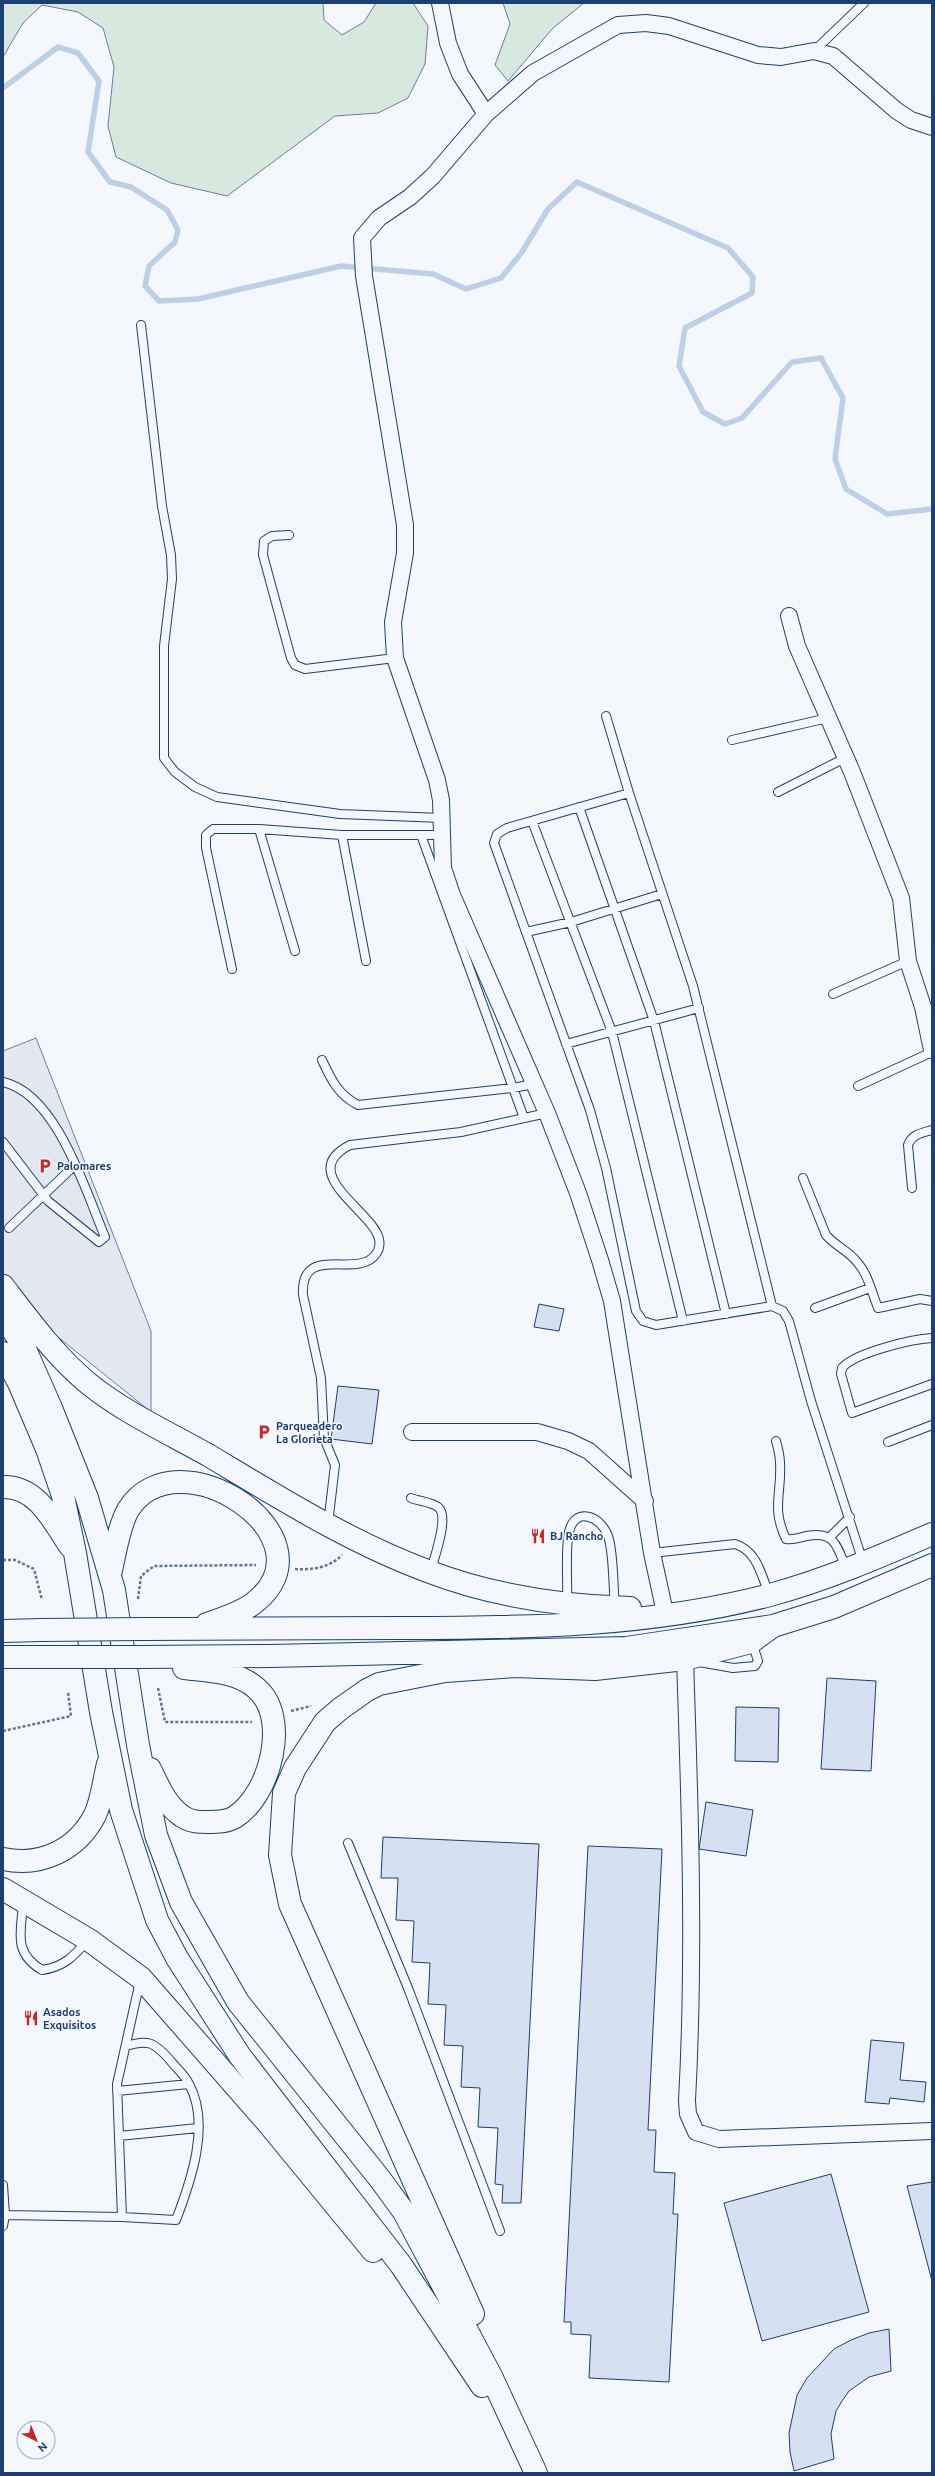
<svg xmlns="http://www.w3.org/2000/svg" width="935" height="2476" viewBox="0 0 935 2476" font-family="Ubuntu,sans-serif">
<style>
.green{fill:#d7e8df;stroke:#687fa3}
.parking{fill:#e3e8f0;stroke:#687fa3}
.lines{fill:none;stroke-linecap:round;stroke-linejoin:round}
.stream{stroke:#bed0e5;stroke-width:5.5}
.building{fill:#d5e0f0;stroke:#1d3f73}
.service-casing{stroke:#1d3f73;stroke-width:10}
.minor-casing{stroke:#1d3f73;stroke-width:18}
.primary-casing{stroke:#1d3f73;stroke-width:24}
.path{stroke:#5e769c;stroke-width:2.5;stroke-dasharray:3 2;stroke-linecap:butt}
.service{stroke:#f4f7fb;stroke-width:8}
.minor{stroke:#f4f7fb;stroke-width:16}
.primary{stroke:#f4f7fb;stroke-width:22}
.primary-bridge-casing{stroke:#1d3f73;stroke-width:24;stroke-linecap:butt}
.primary-bridge{stroke:#f4f7fb;stroke-width:22}
.labels{text-anchor:middle;stroke-width:3;stroke-linejoin:round;paint-order:stroke}
.poi-label{font-size:11px;font-weight:bold;fill:#1d3f73;stroke:#f4f7fb;text-anchor:start}
</style>
<rect width="100%" height="100%" fill="#f4f7fb"/>
<path class="green" d="M 3,3 L 323,3 L 324,20 L 342,35 L 364,22 L 376,3 L 413,3 L 428,26 L 425,64 L 408,98 L 378,113 L 335,116 L 227,196 L 171,183 L 116,157 L 108,126 L 114,67 L 103,28 L 78,12 L 42,5 L 23,23 L 3,57 Z
M 503,3 L 584,3 L 553,28 L 508,81 L 495,65 L 510,24 Z"/>
<path class="parking" d="M 36,1038 L 151,1331 L 151,1412 L 58,1337 L 17,1299 L 3,1281 L 3,1051 Z"/>
<g class="lines">
<path class="stream" d="M 3,88 L 58,47 L 78,53 L 99,81 L 88,152 L 110,182 L 131,187 L 167,210 L 178,230 L 175,242 L 149,266 L 145,286 L 159,301 L 198,299 L 341,266 L 433,274 L 466,289 L 501,278 L 522,252 L 548,209 L 577,182 L 728,248 L 753,277 L 752,293 L 685,328 L 679,366 L 703,412 L 725,424 L 742,418 L 792,362 L 821,358 L 843,398 L 835,459 L 846,489 L 887,514 L 932,509"/>
</g>
<path class="building" d="M 539,1304 L 564,1309 L 559,1331 L 534,1327 Z
M 338,1386 L 379,1390 L 372,1444 L 331,1439 Z
M 827,1678 L 876,1681 L 871,1771 L 821,1769 Z
M 736,1707 L 779,1708 L 778,1762 L 735,1761 Z
M 706,1802 L 753,1810 L 746,1856 L 699,1849 Z
M 383,1837 L 539,1844 L 521,2203 L 502,2203 L 503,2185 L 495,2184 L 498,2128 L 478,2127 L 480,2088 L 461,2087 L 463,2046 L 444,2045 L 446,2005 L 428,2004 L 430,1963 L 412,1962 L 414,1921 L 396,1920 L 398,1878 L 381,1878 Z
M 588,1846 L 662,1849 L 648,2130 L 656,2130 L 654,2172 L 675,2173 L 673,2214 L 678,2214 L 669,2382 L 589,2378 L 591,2335 L 571,2334 L 571,2322 L 564,2322 Z
M 871,2040 L 904,2043 L 900,2080 L 926,2082 L 924,2102 L 890,2098 L 889,2104 L 865,2102 Z
M 831,2174 L 869,2312 L 762,2341 L 724,2203 Z
M 932,2182 L 932,2281 L 907,2186 Z
M 889,2329 L 891,2371 L 869,2377 L 849,2391 L 842,2401 L 836,2411 L 831,2434 L 834,2459 L 794,2471 L 790,2452 L 789,2433 L 797,2395 L 807,2378 L 834,2349 L 851,2340 L 869,2333 Z"/>
<g class="lines">
<g class="service-casing">
<path id="service" d="M 814,51 L 864,3
M 141,325 L 162,506 L 171,555 L 172,579 L 164,646 L 164,758 L 175,772 L 195,787 L 217,797 L 340,814 L 442,818
M 289,535 L 272,536 L 264,541 L 263,555 L 291,658 L 295,665 L 305,669 L 395,658
M 606,716 L 629,793 L 693,986 L 772,1306
M 732,740 L 828,718
M 778,792 L 845,758
M 629,793 L 507,828 L 497,834 L 494,843 L 590,1110 L 606,1168 L 636,1311 L 643,1321 L 656,1325 L 772,1306 L 783,1311 L 789,1321 L 811,1401 L 863,1562
M 579,807 L 654,1021 L 726,1314
M 532,821 L 612,1032 L 683,1321
M 259,829 L 295,951
M 342,835 L 366,961
M 421,835 L 524,1118
M 526,932 L 571,922 L 662,894
M 232,969 L 206,848 L 206,835 L 213,829 L 259,829 L 342,835 L 442,835
M 833,994 L 908,961
M 566,1044 L 699,1008
M 322,1060 C 331,1079 338,1095 358,1105 L 513,1088 L 534,1084
M 3,1082 C 57,1094 86,1192 105,1237 L 99,1242 L 48,1201 L 3,1142
M 858,1086 L 932,1052
M 803,1178 L 826,1235 C 835,1246 849,1251 857,1262 C 868,1274 872,1293 878,1308 L 920,1299 L 932,1301
M 912,1188 L 908,1145 C 912,1134 922,1133 932,1130
M 9,1228 L 75,1165
M 815,1308 L 870,1288
M 932,1338 C 912,1339 854,1353 842,1368 L 841,1374 L 852,1413 L 932,1384
M 776,1441 C 778,1448 780,1456 780,1463 C 782,1493 771,1508 786,1539 C 794,1540 798,1538 807,1536 C 835,1530 838,1548 846,1569
M 888,1442 L 932,1425
M 411,1498 C 418,1501 431,1502 438,1507 C 450,1516 434,1558 431,1570
M 328,1524 L 335,1465 L 324,1438 L 321,1378 L 303,1295 C 300,1242 358,1280 376,1254 C 379,1250 380,1244 379,1239 C 373,1211 295,1173 350,1145 L 461,1132 L 547,1113
M 829,1538 L 850,1517
M 652,1553 L 735,1544 C 757,1551 761,1574 769,1594
M 567,1603 C 568,1585 565,1548 569,1532 C 575,1506 601,1516 608,1536 C 614,1553 613,1588 615,1607
M 699,1662 L 733,1668 L 755,1666 L 758,1661 L 752,1642
M 348,1843 L 408,1988 L 500,2231
M 23,1904 C 21,1932 13,1953 42,1970 C 64,1967 74,1956 88,1940
M 117,2091 L 189,2084
M 119,2136 L 198,2128
M 3,2185 L 5,2215 L 3,2226
M 5,2215 L 122,2217 L 176,2220 C 191,2181 211,2124 189,2084 C 185,2075 176,2068 170,2060 C 154,2042 148,2039 126,2046
M 122,2217 L 117,2084 L 140,1981"/>
</g>
<g class="minor-casing">
<path id="minor" d="M 440,3 L 448,43 L 460,74 L 486,114
M 789,616 L 797,646 L 852,772 L 901,898 L 908,961 L 923,1007 L 932,1050
M 412,1432 L 537,1432 L 568,1441 L 589,1451 L 645,1501
M 664,1608 L 652,1553 L 612,1301 L 600,1260 L 578,1193 L 547,1113 L 452,895 L 443,868 L 441,800 L 437,780 L 395,658 L 393,622 L 405,553 L 405,525 L 364,276 L 362,238 L 379,218 L 410,197 L 433,176 L 486,114 L 533,73 L 618,25 L 646,23 L 669,26 L 758,55 L 781,57 L 814,51 L 833,56 L 897,111 L 911,120 L 932,127
M 685,1659 C 690,1807 695,1954 687,2101 L 688,2114 L 696,2132 L 719,2139 L 932,2131"/>
</g>
<g class="primary-casing">
<path id="primary" d="M 3,1286 C 29,1320 56,1357 89,1384 C 125,1413 169,1433 208,1455 C 280,1498 351,1543 430,1572 C 493,1596 563,1606 630,1608
M 3,1315 L 25,1349 L 51,1408 L 87,1498 L 114,1590 L 138,1745 L 156,1835 L 181,1902 L 238,2002 L 380,2179 L 404,2212 L 491,2376 L 536,2473
M 3,1353 L 19,1383 L 47,1449 L 63,1496 L 75,1553 L 101,1712 L 121,1810 L 157,1920 L 177,1958 L 240,2056 L 401,2265 L 482,2386
M 3,1487 C 37,1486 53,1521 70,1546
M 110,1574 C 115,1555 118,1528 128,1510 C 177,1431 338,1538 254,1603 C 241,1613 222,1619 207,1624
M 143,1629 C 231,1628 318,1629 405,1628 C 527,1628 651,1626 770,1595 C 825,1580 879,1557 932,1534
M 3,1631 L 42,1630
M 3,1657 L 44,1657
M 142,1657 L 270,1656 L 626,1648 L 773,1626 L 834,1607 L 932,1565
M 150,1769 C 158,1785 166,1806 182,1816 C 190,1822 199,1822 208,1822 C 217,1822 227,1822 235,1817 C 270,1795 291,1717 256,1688 C 237,1671 208,1671 184,1668
M 3,1859 C 41,1867 77,1850 95,1815 C 102,1800 104,1780 108,1764
M 3,1889 L 89,1940 L 141,1978 L 267,2122 L 373,2251
M 473,2314 L 290,1904 L 280,1855 L 284,1793 L 295,1768 L 325,1722 L 340,1709 L 367,1690 L 379,1684 L 445,1671 L 515,1666 L 595,1669 L 685,1659 L 751,1642 L 773,1626"/>
</g>
<path class="path" d="M 3,1560 L 15,1560 L 34,1569 L 42,1600
M 295,1569 C 312,1570 329,1568 342,1555
M 138,1599 L 141,1576 L 154,1566 L 256,1565
M 158,1688 L 165,1722 L 252,1722
M 291,1711 L 311,1706
M 3,1731 L 71,1716 L 68,1692"/>
<use href="#service" class="service"/>
<use href="#minor" class="minor"/>
<use href="#primary" class="primary"/>
<g class="primary-bridge-casing">
<path id="primary-bridge" d="M 42,1630 L 143,1629
M 44,1657 L 142,1657"/>
</g>
<use href="#primary-bridge" class="primary-bridge"/>
</g>
<defs>
<g id="parking-bare" transform="scale(1.2)"><path d="M-3.5-5.5H1a3.5 3.5 0 0 1 0 7H-1V5.5H-3.5ZM-1-3.4V-.6H.8a1.4 1.4 0 0 0 0-2.8Z" fill="#c62828" stroke="#f4f7fb" stroke-width="2.5" paint-order="stroke"/></g>
<g id="restaurant-bare" transform="scale(1.2)"><path d="M-5-6h1v4h1v-4h1v4h1v-4h1v5L-1.5 .5V6h-2V.5L-5-1ZM5-6V6H3V1.5H1.5Q1.5-4 5-6Z" fill="#c62828" stroke="#f4f7fb" stroke-width="2.5" paint-order="stroke"/></g>
</defs>
<g fill-rule="evenodd">
<use href="#parking-bare" x="45" y="1166"/>
<use href="#parking-bare" x="264" y="1432"/>
<use href="#restaurant-bare" x="538" y="1536"/>
<use href="#restaurant-bare" x="31" y="2018"/>
</g>
<g class="labels">
<g class="poi-label">
<text x="57" y="1170">Palomares</text>
<text x="276" y="1430">Parqueadero<tspan x="276" dy="13">La Glorieta</tspan></text>
<text x="550" y="1540">BJ Rancho</text>
<text x="43" y="2016">Asados<tspan x="43" dy="13">Exquisitos</tspan></text>
</g>
</g>
<rect width="935" height="2476" fill="none" stroke="#1d3f73" stroke-width="8"/>
<g transform="translate(36 2440) rotate(137)"><circle r="19" fill="#f4f7fb" stroke="#9eadc5"/>
<path d="M0-3L7 15L0 10L-7 15Z" fill="#c62828"/>
<text y="-6" font-size="11" font-weight="bold" text-anchor="middle" fill="#1d3f73">N</text>
</g>
</svg>
